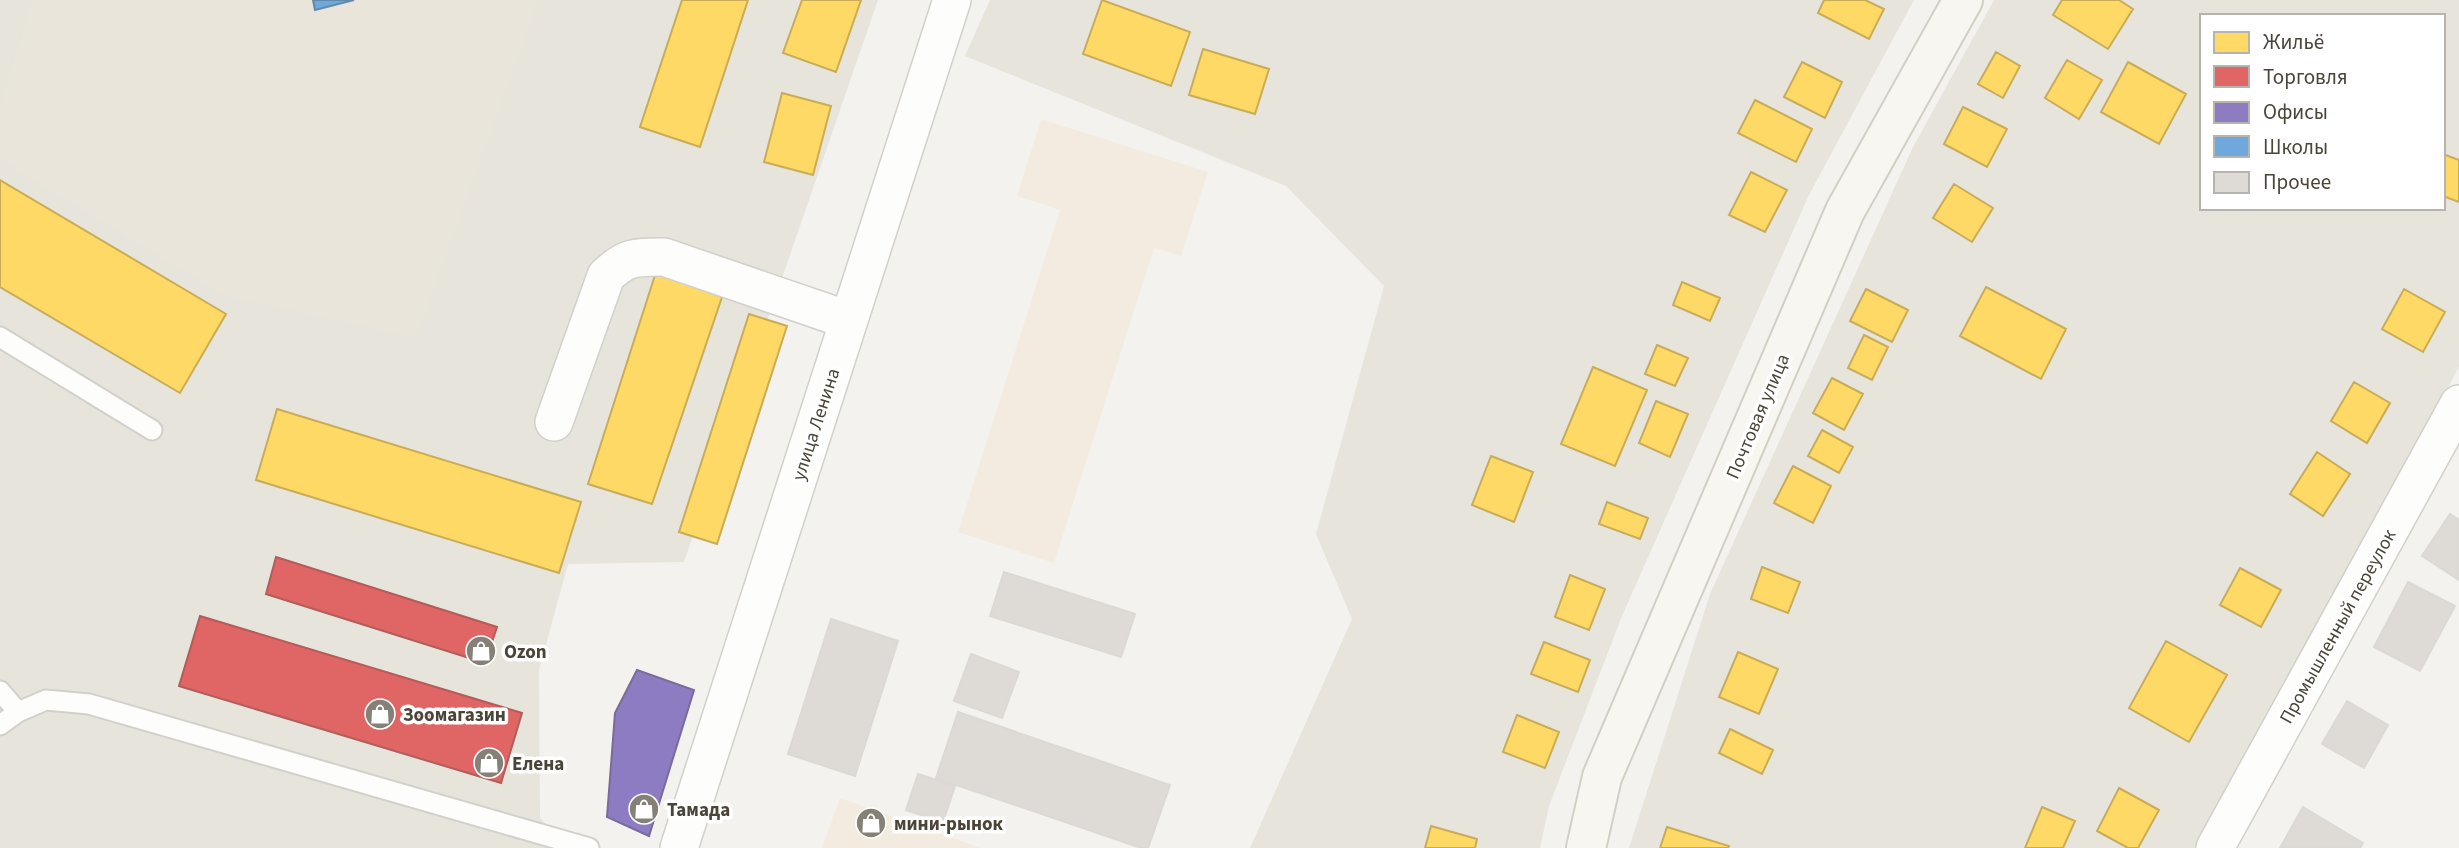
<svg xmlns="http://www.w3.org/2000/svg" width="2459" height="848" viewBox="0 0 2459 848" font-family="'Source Sans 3',sans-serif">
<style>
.residential{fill:#e7e4dc;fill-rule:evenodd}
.commercial{fill:#f3ebdf}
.education{fill:#eae5da}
.homes{fill:#ffd966;stroke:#c9ac58;stroke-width:2}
.shops{fill:#e06666;stroke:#b35c58;stroke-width:2}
.offices{fill:#8e7cc3;stroke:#7a6b9a;stroke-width:2}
.schools{fill:#6fa8dc;stroke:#648aab;stroke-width:2}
.building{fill:#dedbd6;stroke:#dcd9d4;stroke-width:2}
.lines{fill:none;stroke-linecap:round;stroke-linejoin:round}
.lane-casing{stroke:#d2d0cb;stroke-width:23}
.street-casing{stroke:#d2d0cb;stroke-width:40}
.secondary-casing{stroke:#d3cfc5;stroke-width:42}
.lane{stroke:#fdfdfc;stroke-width:19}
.street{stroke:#fdfdfc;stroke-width:37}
.secondary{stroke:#f7f6f1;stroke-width:38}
.labels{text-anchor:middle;stroke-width:7;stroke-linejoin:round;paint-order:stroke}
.street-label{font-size:19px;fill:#4b4439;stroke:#fff}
.poi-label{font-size:19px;font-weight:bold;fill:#4b4439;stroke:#fff;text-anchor:start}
</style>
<rect width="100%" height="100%" fill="#f4f2ee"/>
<path class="residential" d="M 0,0 L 878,0 L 684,562 L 568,564 L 539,670 L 540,817 L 562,848 L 0,848 Z
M 990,0 L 1914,0 L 1809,195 L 1622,616 L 1549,806 L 1540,848 L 1250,848 L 1352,619 L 1316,534 L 1384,286 L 1286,186 L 965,56 Z
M 1994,0 L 2459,0 L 2459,367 L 2199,848 L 1629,848 L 1710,594 L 1913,147 ZM 2202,16 L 2443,16 L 2443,208 L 2202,208 Z"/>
<path class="commercial" d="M 1041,119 L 1208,172 L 1181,256 L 1154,248 L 1054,563 L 958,532 L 1060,210 L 1017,196 Z
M 840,798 L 981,848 L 822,848 Z"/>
<path class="education" d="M 33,0 L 539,0 L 416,338 L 224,295 L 0,159 L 0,104 Z"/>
<path class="homes" d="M 682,0 L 748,0 L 700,147 L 640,127 Z
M 802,0 L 861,0 L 836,72 L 783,53 Z
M 1102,0 L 1190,32 L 1171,86 L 1083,54 Z
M 1824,0 L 1865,0 L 1884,9 L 1869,39 L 1818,13 Z
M 2062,0 L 2119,0 L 2133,9 L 2108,49 L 2053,15 Z
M 1203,49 L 1269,69 L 1255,114 L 1189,95 Z
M 1996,52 L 2020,66 L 2003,98 L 1978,84 Z
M 2067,60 L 2102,80 L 2079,119 L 2045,98 Z
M 1802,62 L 1842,82 L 1825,118 L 1784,97 Z
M 2128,62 L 2186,94 L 2159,144 L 2101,112 Z
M 782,93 L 831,106 L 813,175 L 764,162 Z
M 1755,100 L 1812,129 L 1796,162 L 1738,133 Z
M 1963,107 L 2007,129 L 1987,167 L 1944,144 Z
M 2443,154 L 2459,160 L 2459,202 L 2443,196 Z
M 1751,172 L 1787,190 L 1765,232 L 1729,215 Z
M 0,180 L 226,314 L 180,393 L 0,287 Z
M 1954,184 L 1993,208 L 1972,242 L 1933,218 Z
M 656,272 L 722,297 L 652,504 L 588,484 Z
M 1682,282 L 1720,298 L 1710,321 L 1673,305 Z
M 1986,287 L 2066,329 L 2041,379 L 1960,336 Z
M 1866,289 L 1908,310 L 1892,342 L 1850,321 Z
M 2404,289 L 2445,312 L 2423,352 L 2382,329 Z
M 749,314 L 787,326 L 717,544 L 679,532 Z
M 1864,335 L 1888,347 L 1872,380 L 1848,368 Z
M 1657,345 L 1688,358 L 1675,386 L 1645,374 Z
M 1593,367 L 1647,390 L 1615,466 L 1561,444 Z
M 1832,378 L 1863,394 L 1844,430 L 1813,413 Z
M 2354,382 L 2390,403 L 2367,443 L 2331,421 Z
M 1656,401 L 1688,414 L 1670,457 L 1639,443 Z
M 277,409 L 581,502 L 559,573 L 256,480 Z
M 1822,430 L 1853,447 L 1839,473 L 1808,456 Z
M 2317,452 L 2350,474 L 2323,516 L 2290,494 Z
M 1491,456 L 1533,472 L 1514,522 L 1472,505 Z
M 1793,466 L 1831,486 L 1813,523 L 1774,503 Z
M 1607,502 L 1648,518 L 1640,539 L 1599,524 Z
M 1762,567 L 1800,582 L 1788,613 L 1751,599 Z
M 2240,568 L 2281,590 L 2261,627 L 2220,605 Z
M 1570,575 L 1605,589 L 1589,630 L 1555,617 Z
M 2166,641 L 2227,675 L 2189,742 L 2129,708 Z
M 1544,642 L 1590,660 L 1578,692 L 1531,674 Z
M 1738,652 L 1778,669 L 1759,714 L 1719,697 Z
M 1517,715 L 1559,732 L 1545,768 L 1503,752 Z
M 1730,729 L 1773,750 L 1762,774 L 1719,753 Z
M 2119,788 L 2159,810 L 2138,848 L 2128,848 L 2097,831 Z
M 2042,807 L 2075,821 L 2063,848 L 2025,848 Z
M 1431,826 L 1477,839 L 1475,848 L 1425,848 Z
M 1667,827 L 1729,846 L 1728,848 L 1660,848 Z"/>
<path class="shops" d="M 276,557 L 497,627 L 485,663 L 266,594 Z
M 200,616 L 522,713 L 501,783 L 179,686 Z"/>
<path class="offices" d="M 637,670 L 694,690 L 649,836 L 607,817 L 615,713 Z"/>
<path class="schools" d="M 313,0 L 354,0 L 315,10 Z"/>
<path class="building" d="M 2450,514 L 2459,520 L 2459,580 L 2422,556 Z
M 1004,572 L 1135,614 L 1121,657 L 990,616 Z
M 2408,582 L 2455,606 L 2420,671 L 2374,647 Z
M 831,619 L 898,641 L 855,776 L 788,754 Z
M 971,654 L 1019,672 L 1002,718 L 954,701 Z
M 2347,701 L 2388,725 L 2364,768 L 2322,744 Z
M 958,712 L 1170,785 L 1148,848 L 1141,848 L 936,778 Z
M 918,774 L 955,786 L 943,822 L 906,810 Z
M 2303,807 L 2363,843 L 2360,848 L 2280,848 Z"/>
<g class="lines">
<g class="lane-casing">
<path id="lane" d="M 0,337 L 152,430
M 0,691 L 18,712
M 0,725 L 18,712 L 46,700 L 89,704 L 589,848"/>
</g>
<g class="street-casing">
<path id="street" d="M 554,422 L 606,276 C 627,256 636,257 664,257 L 848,320
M 679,848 L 952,0
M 2215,848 L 2459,404"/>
</g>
<g class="secondary-casing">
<path id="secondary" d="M 1586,848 L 1602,777 L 1845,211 L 1963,0"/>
</g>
<use href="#lane" class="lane"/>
<use href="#street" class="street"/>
<use href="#secondary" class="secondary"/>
</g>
<defs>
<g id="shop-disc" transform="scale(1.575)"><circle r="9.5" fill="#868178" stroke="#fff"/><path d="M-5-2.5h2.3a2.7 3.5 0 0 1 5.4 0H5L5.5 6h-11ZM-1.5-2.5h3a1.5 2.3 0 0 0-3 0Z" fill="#fff"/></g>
</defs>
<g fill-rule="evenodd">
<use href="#shop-disc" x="481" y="651"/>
<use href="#shop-disc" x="380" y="714"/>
<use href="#shop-disc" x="489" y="763"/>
<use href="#shop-disc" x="644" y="809"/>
<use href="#shop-disc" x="871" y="823"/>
</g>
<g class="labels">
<g class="street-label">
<text transform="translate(1757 416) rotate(-67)" y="7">Почтовая улица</text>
<text transform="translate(815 424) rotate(-72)" y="7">улица Ленина</text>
<text transform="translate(2337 626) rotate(-61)" y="7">Промышленный переулок</text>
</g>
<g class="poi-label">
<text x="504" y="658">Ozon</text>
<text x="403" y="721">Зоомагазин</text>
<text x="512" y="770">Елена</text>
<text x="667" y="816">Тамада</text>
<text x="894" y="830">мини-рынок</text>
</g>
</g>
<rect x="2200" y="14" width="245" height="196" fill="#ffffff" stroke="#b7b4b0" stroke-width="2"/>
<rect x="2214" y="32" width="35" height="21" fill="#ffd966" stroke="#b7b4b0" stroke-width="2"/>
<text x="2263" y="49" font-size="21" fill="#4b4439">Жильё</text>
<rect x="2214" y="66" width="35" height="21" fill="#e06666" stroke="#b7b4b0" stroke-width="2"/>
<text x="2263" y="84" font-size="21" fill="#4b4439">Торговля</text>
<rect x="2214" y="102" width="35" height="21" fill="#8e7cc3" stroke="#b7b4b0" stroke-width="2"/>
<text x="2263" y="119" font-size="21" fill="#4b4439">Офисы</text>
<rect x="2214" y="136" width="35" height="21" fill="#6fa8dc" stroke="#b7b4b0" stroke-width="2"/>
<text x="2263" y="154" font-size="21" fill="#4b4439">Школы</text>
<rect x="2214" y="172" width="35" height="21" fill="#dedbd6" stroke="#b7b4b0" stroke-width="2"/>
<text x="2263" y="189" font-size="21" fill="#4b4439">Прочее</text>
</svg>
